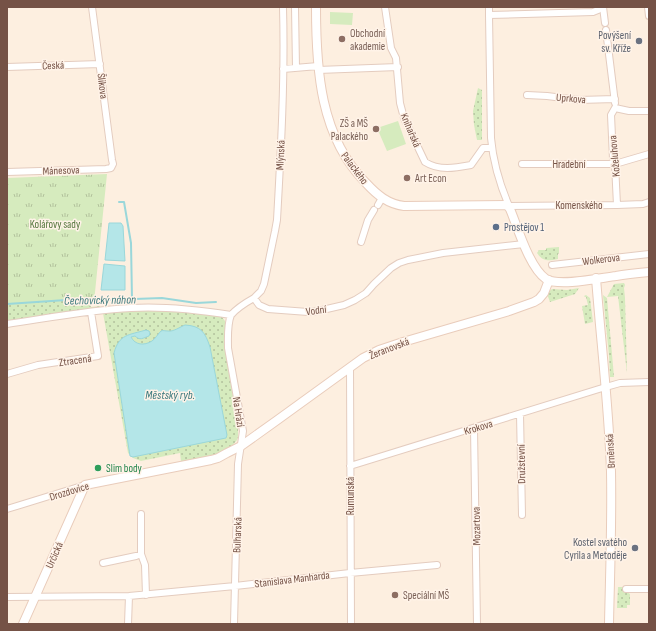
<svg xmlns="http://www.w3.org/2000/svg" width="656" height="631" viewBox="0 0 656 631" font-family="'Sofia Sans Condensed',sans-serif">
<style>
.grass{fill:url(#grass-dots)}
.park{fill:url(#park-tufts)}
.pitch{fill:#d6ebbe}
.water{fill:#b4e6e8;stroke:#9ad7da}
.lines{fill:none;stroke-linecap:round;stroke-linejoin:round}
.stream{stroke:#9ad7da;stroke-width:2}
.street-casing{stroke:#e4ccbf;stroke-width:8}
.secondary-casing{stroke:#e9ccbb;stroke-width:10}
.street{stroke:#fff;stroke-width:6}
.secondary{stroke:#fff;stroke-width:8}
.education-dot{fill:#8d6e63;stroke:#fff3e8;stroke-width:1.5}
.worship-dot{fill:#6b7280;stroke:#fff3e8;stroke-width:1.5}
.service-dot{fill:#5c6f8a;stroke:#fff3e8;stroke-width:1.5}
.leisure-dot{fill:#2e9e5b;stroke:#fff3e8;stroke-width:1.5}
.labels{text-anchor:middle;stroke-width:3;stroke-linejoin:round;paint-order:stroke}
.education-label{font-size:11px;fill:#785e54;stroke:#fff3e8;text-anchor:start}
.worship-label{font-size:11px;fill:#5b616d;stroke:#fff3e8;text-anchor:end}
.street-label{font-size:11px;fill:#755246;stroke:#fff3e8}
.park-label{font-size:11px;fill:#53763c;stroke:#fff3e8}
.service-label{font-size:11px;fill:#4e5e75;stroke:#fff3e8;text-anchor:start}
.leisure-label{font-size:11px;fill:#27864d;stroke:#fff3e8;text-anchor:start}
.water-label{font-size:12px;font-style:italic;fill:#3a787c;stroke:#fff3e8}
</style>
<defs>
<pattern id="grass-dots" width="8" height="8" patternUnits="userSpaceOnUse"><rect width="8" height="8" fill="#d6ebbe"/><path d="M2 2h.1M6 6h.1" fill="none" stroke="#b2c19c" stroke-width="1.8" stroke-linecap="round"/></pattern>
<pattern id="park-tufts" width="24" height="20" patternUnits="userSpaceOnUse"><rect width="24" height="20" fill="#d6ebbe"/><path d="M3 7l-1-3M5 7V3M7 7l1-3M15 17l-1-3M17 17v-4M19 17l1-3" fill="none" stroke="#b2c19c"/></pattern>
</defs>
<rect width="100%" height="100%" fill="#fdefe0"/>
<path class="grass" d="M 478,88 L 482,90 L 482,140 L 477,140 L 474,125 L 473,111 Z
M 559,247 L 559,253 L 558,254 L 558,259 C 549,261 543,262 537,253 L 539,250 L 546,250 L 546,248 Z
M 624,283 L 625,285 L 624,288 L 625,298 L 627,373 L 618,296 L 607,297 L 614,284 Z
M 579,288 L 575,294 L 550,302 L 547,294 L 548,292 L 552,289 L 567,290 Z
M 586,295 L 590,298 L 593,322 L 585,324 L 582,306 L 588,305 L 586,297 L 585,297 L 584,296 Z
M 603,295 L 607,298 L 614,377 L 610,377 L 609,356 Z
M 84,299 L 89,301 L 91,307 L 100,306 L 100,307 L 7,321 L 7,304 Z
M 136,311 L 165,311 L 213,315 L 222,317 L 225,321 L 226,325 L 225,336 L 226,355 L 238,424 L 238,436 L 237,440 L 232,446 L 225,451 L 214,455 L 181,462 L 180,453 L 141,461 L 133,458 L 128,453 L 103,313 Z
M 618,587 L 625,587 L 627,592 L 630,594 L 630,605 L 627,605 L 627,608 L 617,608 Z"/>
<path class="park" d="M 107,174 L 94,302 L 81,299 L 7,304 L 7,178 Z"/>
<path class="pitch" d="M 330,12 L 353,13 L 352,25 L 330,24 Z
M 398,121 L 406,144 L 387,151 L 377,128 Z"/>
<path class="water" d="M 109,223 L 121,223 L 123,226 L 125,261 L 105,260 Z
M 104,264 L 125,266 L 125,290 L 101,290 Z
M 185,325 C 201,326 205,332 210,347 L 227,435 L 226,438 L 133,457 L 130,456 L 114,353 C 119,334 129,335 146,330 L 149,331 L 150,333 L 149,336 C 143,338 140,341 135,336 L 131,337 C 135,345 144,346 152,341 C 155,339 158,334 161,331 C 163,330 165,331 168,331 C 173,332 180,327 185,325 Z"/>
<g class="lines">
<path class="stream" d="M 119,202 L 124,202 L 131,243 L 132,299
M 7,304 L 81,299 L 94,302 L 107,300 L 162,298 L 196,303 L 216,302"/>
<g class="street-casing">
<path id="street" d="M 295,7 L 296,68
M 385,7 L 391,48 L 396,58 L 400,103 L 404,118 L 425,162 C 439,171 455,168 471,165 L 483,148 L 492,148
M 489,7 L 489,15 L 593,12 L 598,10 L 600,7
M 603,7 L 605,23
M 648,7 L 649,16
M 489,15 L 491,138 C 493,161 500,185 509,206 L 617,205 L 643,204 L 649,202
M 606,30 L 615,103
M 7,67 L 100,64
M 283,69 L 318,66
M 318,70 L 398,67
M 527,95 L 547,96 L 579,100 L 615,99
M 615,108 L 611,115 L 613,159 L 615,164 L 617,205
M 615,108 L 629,111 L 649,111
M 522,164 L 615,164 L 649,154
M 7,172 L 106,169 L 111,168 L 113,164 L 112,160 L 92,7
M 378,205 L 382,198
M 361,242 L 368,220 L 374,210
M 552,265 L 649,254
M 254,298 L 261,291 L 264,284 L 275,231 L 277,220 C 281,149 285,78 283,7
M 231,315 C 227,325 228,337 228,348 L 243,431 L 238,464 L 234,624
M 7,324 C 48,318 89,310 131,308 C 164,306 199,310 231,315 C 238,307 245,303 254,298 L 259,305 L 268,309 L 308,312 L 318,311 L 344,305 L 355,300 L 366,293 L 374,284 L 391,268 L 399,263 L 408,260 L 443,253 L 524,244
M 350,367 L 351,624
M 7,374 L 38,365 L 98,356 L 91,312
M 520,414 L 522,515
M 474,428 L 477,624
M 350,466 L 599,389 L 620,383 L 649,382
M 7,509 L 85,485
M 141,514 L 141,554 L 145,565 L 146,595
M 103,563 L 136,556 L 141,554
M 626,589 L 649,589
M 7,597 L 129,596 L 235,586 L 350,573 L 437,565
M 128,624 L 129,596"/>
</g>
<g class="secondary-casing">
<path id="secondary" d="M 316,7 C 316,69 320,137 366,183 C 377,195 388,204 404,206 L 507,205 L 510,209 C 518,228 529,267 546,279 C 559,287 600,278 616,276 C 627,274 638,273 649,272
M 596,278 C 601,343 609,408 611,472 C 612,523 610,573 609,624
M 23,624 L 85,485 L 211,460 L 218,458 L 227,453 L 241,446 L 276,421 L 363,358 L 379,350 L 403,342 L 509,311 L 534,302 L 539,299 L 544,293 L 549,280"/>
</g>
<use href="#street" class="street"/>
<use href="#secondary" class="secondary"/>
</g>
<g class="education-dot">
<circle cx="342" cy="39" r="4"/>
<circle cx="376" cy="129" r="4"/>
<circle cx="407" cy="178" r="4"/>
<circle cx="395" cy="595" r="4"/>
</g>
<g class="worship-dot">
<circle cx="639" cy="41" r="4"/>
<circle cx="635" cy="548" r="4"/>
</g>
<circle class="service-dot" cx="496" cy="227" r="4"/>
<circle class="leisure-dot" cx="98" cy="468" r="4"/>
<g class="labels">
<g class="education-label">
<text x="350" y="37">Obchodní<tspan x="350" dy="13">akademie</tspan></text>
<text x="368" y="127" text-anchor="end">ZŠ a MŠ<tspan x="368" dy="13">Palackého</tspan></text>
<text x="415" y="182">Art Econ</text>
<text x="403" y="599">Speciální MŠ</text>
</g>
<g class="worship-label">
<text x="631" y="39">Povýšení<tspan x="631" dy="13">sv. Kříže</tspan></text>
<text x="627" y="546">Kostel svatého<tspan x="627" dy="13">Cyrila a Metoděje</tspan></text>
</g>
<g class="street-label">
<text transform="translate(53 65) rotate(-2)" y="4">Česká</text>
<text transform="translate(103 86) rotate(83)" y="4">Šlikova</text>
<text transform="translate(571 98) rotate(5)" y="4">Uprkova</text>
<text transform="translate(411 130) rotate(67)" y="4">Knihařská</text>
<text transform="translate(280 155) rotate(-87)" y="4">Mlýnská</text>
<text transform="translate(614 156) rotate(-95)" y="4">Koželuhova</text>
<text x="569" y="168">Hradební</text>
<text transform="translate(355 168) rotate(53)" y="4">Palackého</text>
<text transform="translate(61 170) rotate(-2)" y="4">Mánesova</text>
<text x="579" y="209">Komenského</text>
<text transform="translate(601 259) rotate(-7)" y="4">Wolkerova</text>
<text transform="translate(316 310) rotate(-7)" y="4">Vodní</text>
<text transform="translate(389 348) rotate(-21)" y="4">Žeranovská</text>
<text transform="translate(75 360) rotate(-8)" y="4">Ztracená</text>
<text transform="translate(239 412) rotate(81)" y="4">Na Hrázi</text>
<text transform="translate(478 427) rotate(-17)" y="4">Krokova</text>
<text transform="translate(610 451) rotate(-93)" y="4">Brněnská</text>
<text transform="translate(521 464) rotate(-91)" y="4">Družstevní</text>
<text transform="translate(69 491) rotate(-17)" y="4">Drozdovice</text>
<text transform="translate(350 496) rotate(-90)" y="4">Rumunská</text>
<text transform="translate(476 526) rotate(-91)" y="4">Mozartova</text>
<text transform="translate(237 535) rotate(-88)" y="4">Bulharská</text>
<text transform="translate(54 555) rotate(-66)" y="4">Určická</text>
<text transform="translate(292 579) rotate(-7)" y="4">Stanislava Manharda</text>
</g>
<g class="park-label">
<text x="55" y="228">Kolářovy sady</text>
</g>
<g class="service-label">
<text x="504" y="231">Prostějov 1</text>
</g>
<g class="leisure-label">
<text x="106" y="472">Slim body</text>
</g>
<g class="water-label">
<text transform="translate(100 300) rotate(-1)" y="4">Čechovický náhon</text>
<text x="170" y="399">Městský ryb.</text>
</g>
</g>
<rect width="656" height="631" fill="none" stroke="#755246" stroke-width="16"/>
</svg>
